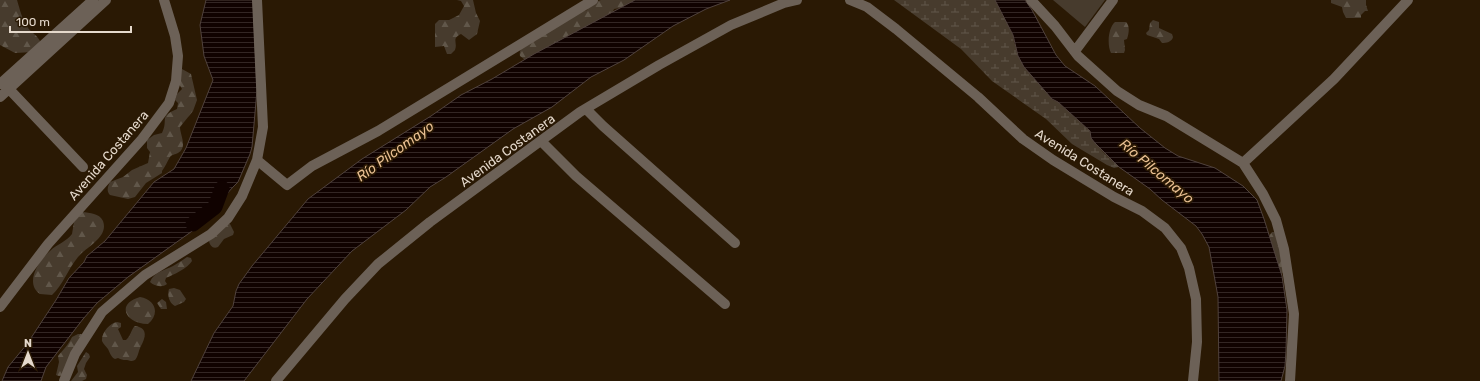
<svg xmlns="http://www.w3.org/2000/svg" width="1480" height="381" viewBox="0 0 1480 381" font-family="Rubik,sans-serif">
<style>
.grass{fill:#473b2d}
.forest{fill:url(#forest-firs)}
.wetland{fill:url(#wetland-marsh)}
.water{fill:url(#water-rules);stroke:#50423d}
.lines{fill:none;stroke-linecap:round;stroke-linejoin:round}
.river{stroke:#100200;stroke-width:15}
.minor{stroke:#6c6157;stroke-width:10}
.labels{text-anchor:middle;stroke-width:3.5;stroke-linejoin:round;paint-order:stroke}
.street-label{font-size:13px;fill:#e5d9cc;stroke:#2a1904}
.water-label{font-size:14px;font-style:italic;fill:#eac092;stroke:#2a1904}
</style>
<defs>
<pattern id="forest-firs" width="22" height="20" patternUnits="userSpaceOnUse"><rect width="22" height="20" fill="#473b2d"/><path d="M5 1l3.5 6h-7zM16 11l3.5 6h-7z" fill="#61574a"/></pattern>
<pattern id="wetland-marsh" width="20" height="14" patternUnits="userSpaceOnUse"><rect width="20" height="14" fill="#473b2d"/><path d="M1 5h8M5 5V1M11 12h8M15 12V8" fill="none" stroke="#61574a"/></pattern>
<pattern id="water-rules" width="6" height="5" patternUnits="userSpaceOnUse"><rect width="6" height="5" fill="#100200"/><path d="M0 2.5h6" fill="none" stroke="#332624"/></pattern>
</defs>
<rect width="100%" height="100%" fill="#2a1904"/>
<path class="grass" d="M 1053,0 L 1105,0 L 1085,27 Z"/>
<path class="forest" d="M 0,0 L 17,0 C 20,10 22,19 28,28 C 32,33 37,35 40,41 L 38,47 L 33,52 L 15,53 L 0,45 Z
M 457,0 L 473,0 L 476,13 L 480,21 L 477,34 L 469,40 L 461,34 C 451,39 458,42 455,50 L 451,54 L 447,54 L 444,46 L 435,47 L 435,24 L 439,20 L 449,20 L 459,15 L 464,6 L 461,1 Z
M 601,0 L 638,0 L 625,7 L 614,9 L 611,16 L 525,60 L 520,56 C 518,46 528,43 537,40 L 538,37 L 581,12 L 587,10 L 591,3 Z
M 1331,0 L 1366,0 L 1366,5 L 1368,11 L 1365,11 L 1361,15 L 1361,18 L 1346,18 L 1343,12 L 1342,7 L 1331,3 Z
M 1153,20 L 1159,22 L 1159,28 L 1172,34 L 1173,37 C 1172,42 1166,43 1162,43 L 1159,39 L 1147,35 L 1146,33 L 1149,30 L 1150,23 Z
M 1115,22 L 1126,22 C 1130,26 1129,33 1127,39 L 1124,40 L 1125,50 L 1124,53 L 1111,53 C 1107,45 1108,28 1115,22 Z
M 182,69 L 191,74 L 197,100 L 193,111 L 180,127 C 180,135 188,147 178,153 C 175,155 172,154 170,157 C 167,162 165,167 162,171 L 162,173 L 146,183 L 135,197 L 128,199 L 110,195 C 106,191 108,186 110,182 L 123,177 L 132,170 L 148,163 L 150,152 L 147,148 L 147,140 L 154,135 L 162,133 C 169,119 158,117 177,109 L 178,103 L 175,100 L 177,94 L 182,89 L 179,84 L 181,70 Z
M 82,212 C 90,213 99,213 103,221 C 109,237 86,247 78,257 C 68,269 63,285 52,295 L 40,294 C 24,283 39,260 50,251 C 57,244 66,242 72,234 L 74,222 Z
M 226,224 L 230,224 L 234,232 L 233,235 L 224,239 L 218,247 C 213,249 210,246 209,241 Z
M 1272,232 L 1279,232 L 1285,271 L 1281,274 L 1280,273 L 1269,236 Z
M 187,257 L 191,258 L 192,261 C 188,268 173,275 166,278 L 165,281 L 167,284 C 162,288 154,286 150,282 C 154,272 165,270 173,266 C 178,263 183,260 187,257 Z
M 174,288 L 180,290 L 186,299 L 184,302 L 175,306 C 169,303 167,295 169,289 Z
M 140,297 C 156,300 160,314 148,324 C 126,324 115,304 140,297 Z
M 162,299 L 166,302 L 167,309 L 161,309 L 157,303 Z
M 117,322 L 121,323 L 121,327 L 118,329 L 123,340 L 126,340 C 131,336 131,329 135,326 C 149,328 145,338 141,346 C 138,351 138,362 131,361 C 129,361 129,360 127,360 C 123,360 123,360 118,358 L 115,359 C 111,357 110,353 108,349 C 106,346 103,344 102,341 C 101,333 110,323 117,322 Z
M 78,334 L 82,334 L 65,375 L 59,376 L 56,375 L 59,362 L 58,356 C 63,350 69,344 72,337 Z
M 86,352 L 89,354 L 90,357 L 86,363 L 84,369 L 87,375 L 86,379 L 82,381 L 71,381 L 78,372 L 77,366 Z"/>
<path class="wetland" d="M 894,0 L 995,0 L 1013,35 L 1014,43 L 1053,100 L 1058,102 L 1090,131 C 1093,145 1110,158 1119,167 L 1114,168 L 1107,165 L 1072,144 L 1046,119 L 992,81 L 961,49 Z"/>
<path class="water" d="M 206,0 L 253,0 L 257,90 L 252,147 L 250,154 L 238,182 L 233,187 L 215,207 L 209,212 L 195,229 L 128,277 L 97,303 L 83,319 L 46,367 L 41,381 L 2,381 L 8,367 L 27,344 L 56,300 L 69,278 L 84,262 L 87,256 L 105,241 L 154,182 L 174,169 L 186,148 L 213,80 L 204,56 L 200,25 Z
M 635,0 L 730,0 L 706,9 L 673,26 L 624,60 L 591,77 L 552,107 L 513,129 L 446,177 L 430,187 L 406,210 L 352,251 L 307,299 L 244,381 L 191,381 L 214,333 L 233,306 L 236,291 L 239,284 L 252,266 L 308,199 L 362,159 L 431,116 L 461,95 L 492,79 L 534,54 Z
M 995,0 L 1025,0 L 1032,10 L 1056,55 L 1065,66 L 1095,86 L 1140,128 L 1165,148 L 1178,156 L 1215,168 L 1243,186 L 1257,200 L 1264,219 L 1282,276 L 1287,310 L 1286,351 L 1285,366 L 1281,381 L 1219,381 L 1218,297 L 1209,247 L 1202,234 L 1196,226 L 1162,200 L 1150,189 L 1119,167 L 1095,143 L 1091,138 L 1090,131 L 1058,102 L 1052,99 L 1024,67 L 1018,56 L 1013,35 Z"/>
<g class="lines">
<path class="river" d="M 193,224 L 215,207 L 222,188"/>
<path class="minor" d="M 850,0 L 867,7 L 896,29 L 978,97 L 1023,139 L 1053,160 L 1114,197 L 1142,211 L 1165,228 L 1181,248 L 1189,268 L 1196,299 L 1197,342 L 1193,381
M 1031,0 L 1055,26 L 1078,56 L 1117,91 L 1139,105 L 1166,116 L 1243,163 L 1263,194 L 1276,220 L 1284,249 L 1294,314 L 1290,381
M 1075,51 L 1113,0
M 0,84 L 93,0
M 9,89 L 83,167
M 0,97 L 106,0
M 586,109 L 603,126 L 735,243
M 541,141 L 576,176 L 725,304
M 257,160 L 287,185 L 312,166 L 378,131 L 593,0
M 1243,163 L 1334,79 L 1408,0
M 0,307 L 48,244 L 142,139 L 169,103 L 176,81 L 178,56 L 175,36 L 164,0
M 64,381 L 75,354 L 102,312 L 145,275 L 211,234 L 228,218 L 242,196 L 257,160 L 263,127 L 257,0
M 276,381 L 345,299 L 378,264 L 430,222 L 580,112 L 659,65 L 731,25 L 784,3 L 797,0"/>
</g>
<g class="labels">
<g class="street-label">
<text transform="translate(507 150) rotate(-36)" y="5">Avenida Costanera</text>
<text transform="translate(108 155) rotate(-49)" y="5">Avenida Costanera</text>
<text transform="translate(1085 162) rotate(32)" y="5">Avenida Costanera</text>
</g>
<g class="water-label">
<text transform="translate(395 151) rotate(-36)" y="5">Río Pilcomayo</text>
<text transform="translate(1157 171) rotate(40)" y="5">Río Pilcomayo</text>
</g>
</g>
<g transform="translate(28 353)" stroke="#2a1904" stroke-width="3" paint-order="stroke">
<path d="M0-3L7 15L0 10L-7 15Z" fill="#e5d9cc"/>
<text y="-6" font-size="11" font-weight="bold" text-anchor="middle" fill="#e5d9cc">N</text>
</g>
<path d="M10 26v6h121v-6" fill="none" stroke="#e5d9cc" stroke-width="2"/>
<text x="16" y="26" font-size="12" fill="#e5d9cc" stroke="#2a1904" stroke-width="3" paint-order="stroke">100 m</text>
</svg>
